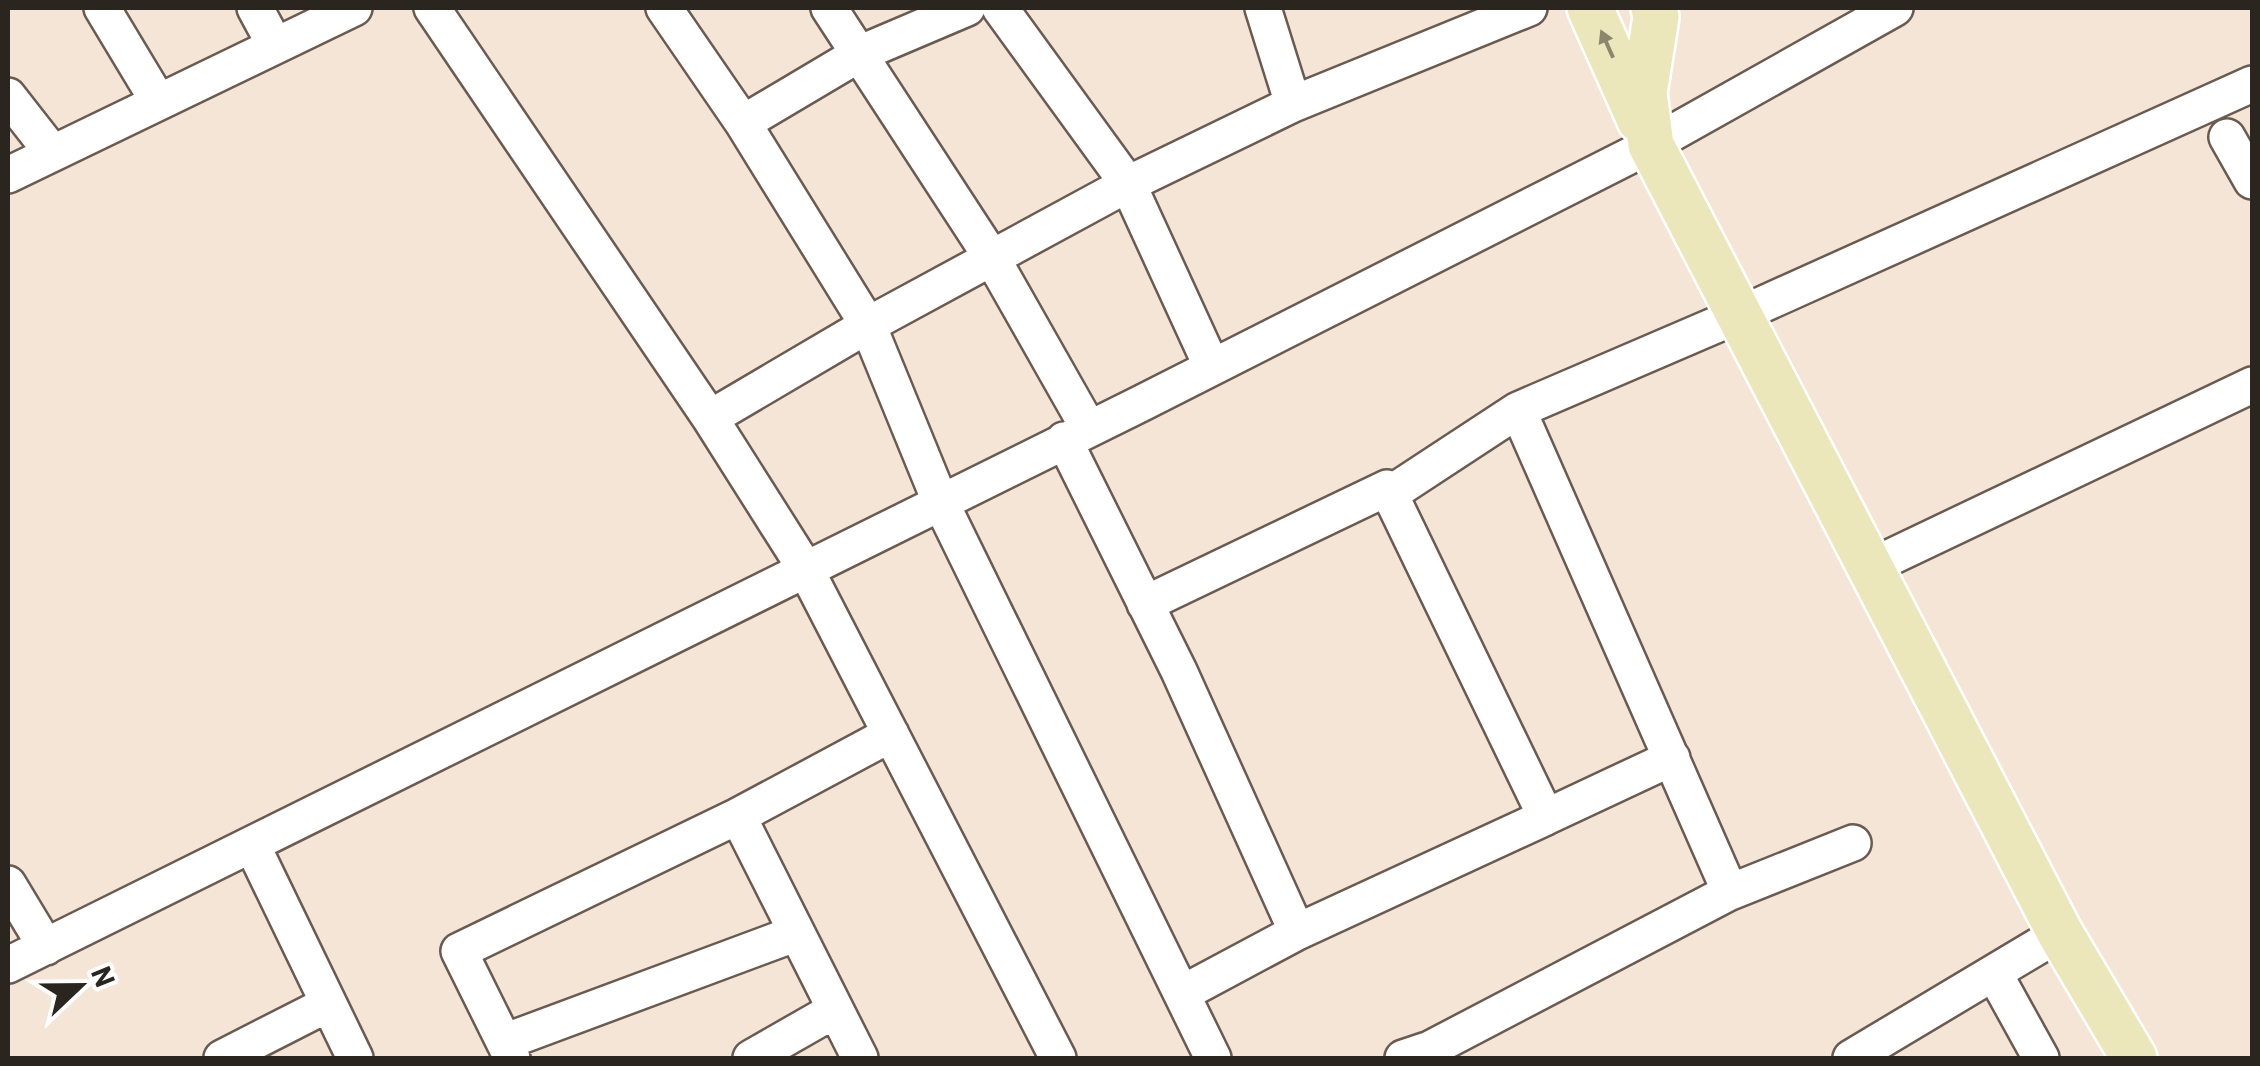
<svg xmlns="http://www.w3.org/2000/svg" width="2260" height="1066" viewBox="0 0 2260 1066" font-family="Barlow,sans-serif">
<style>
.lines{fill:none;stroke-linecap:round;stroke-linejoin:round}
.minor-casing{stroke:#695b4f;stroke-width:40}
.major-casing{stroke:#fff;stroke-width:50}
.minor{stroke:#fff;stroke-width:35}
.major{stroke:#ece7ba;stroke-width:45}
.oneway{fill:#8b866c}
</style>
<rect width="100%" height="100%" fill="#f5e5d7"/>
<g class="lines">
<g class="minor-casing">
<path id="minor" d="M 102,8 L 158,101
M 255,8 L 275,45
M 432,8 L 710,418
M 664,8 L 743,123
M 829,8 L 992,258 L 1089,429
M 967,8 L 861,53 L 743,123 L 868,325 L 710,418 L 805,568 L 1058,1058
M 1000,8 L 1128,184 L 868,325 L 940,501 L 1213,1058
M 1263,8 L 1293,104 L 1529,8
M 8,96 L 51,151
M 2227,137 L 2252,181
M 8,175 L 354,8
M 1211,365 L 1128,184 L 1293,104
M 1518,410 L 1730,892
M 1064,440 L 1179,671 L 1297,932 L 1183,993
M 1390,494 L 1518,410 L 1739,315 L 2252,84
M 1870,567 L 2252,385
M 1145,604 L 1387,488 L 1546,817 L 1297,932
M 1546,817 L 1672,758
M 252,845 L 355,1058
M 8,884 L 46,947
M 8,965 L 1140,404 L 1651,145 L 1895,8
M 1994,973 L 2041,1058
M 504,1042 L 797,933
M 222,1058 L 328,1004
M 512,1058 L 459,951 L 738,816
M 751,1058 L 835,1010
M 860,1058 L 738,816 L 891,734
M 1403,1058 L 1430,1049 L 1728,893 L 1853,843
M 1851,1058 L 2060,933"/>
</g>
<g class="major-casing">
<path id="major" d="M 1590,8 L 1640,120
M 1654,8 L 1656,17 L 1644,93 L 1651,145 L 2060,933 L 2134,1058"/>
</g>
<use href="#minor" class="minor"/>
<use href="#major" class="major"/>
</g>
<defs><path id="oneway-solid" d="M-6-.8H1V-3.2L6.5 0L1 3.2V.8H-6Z" transform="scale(2.5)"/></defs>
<use class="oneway" href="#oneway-solid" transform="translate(1607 44) rotate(-114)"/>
<rect width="2260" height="1066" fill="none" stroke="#2a251f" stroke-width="20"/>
<g transform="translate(80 986) rotate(68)" stroke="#ffffff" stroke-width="8" paint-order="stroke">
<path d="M0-8L18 38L0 25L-18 38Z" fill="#2a251f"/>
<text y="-15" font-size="28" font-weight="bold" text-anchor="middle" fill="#2a251f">N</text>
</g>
</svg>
